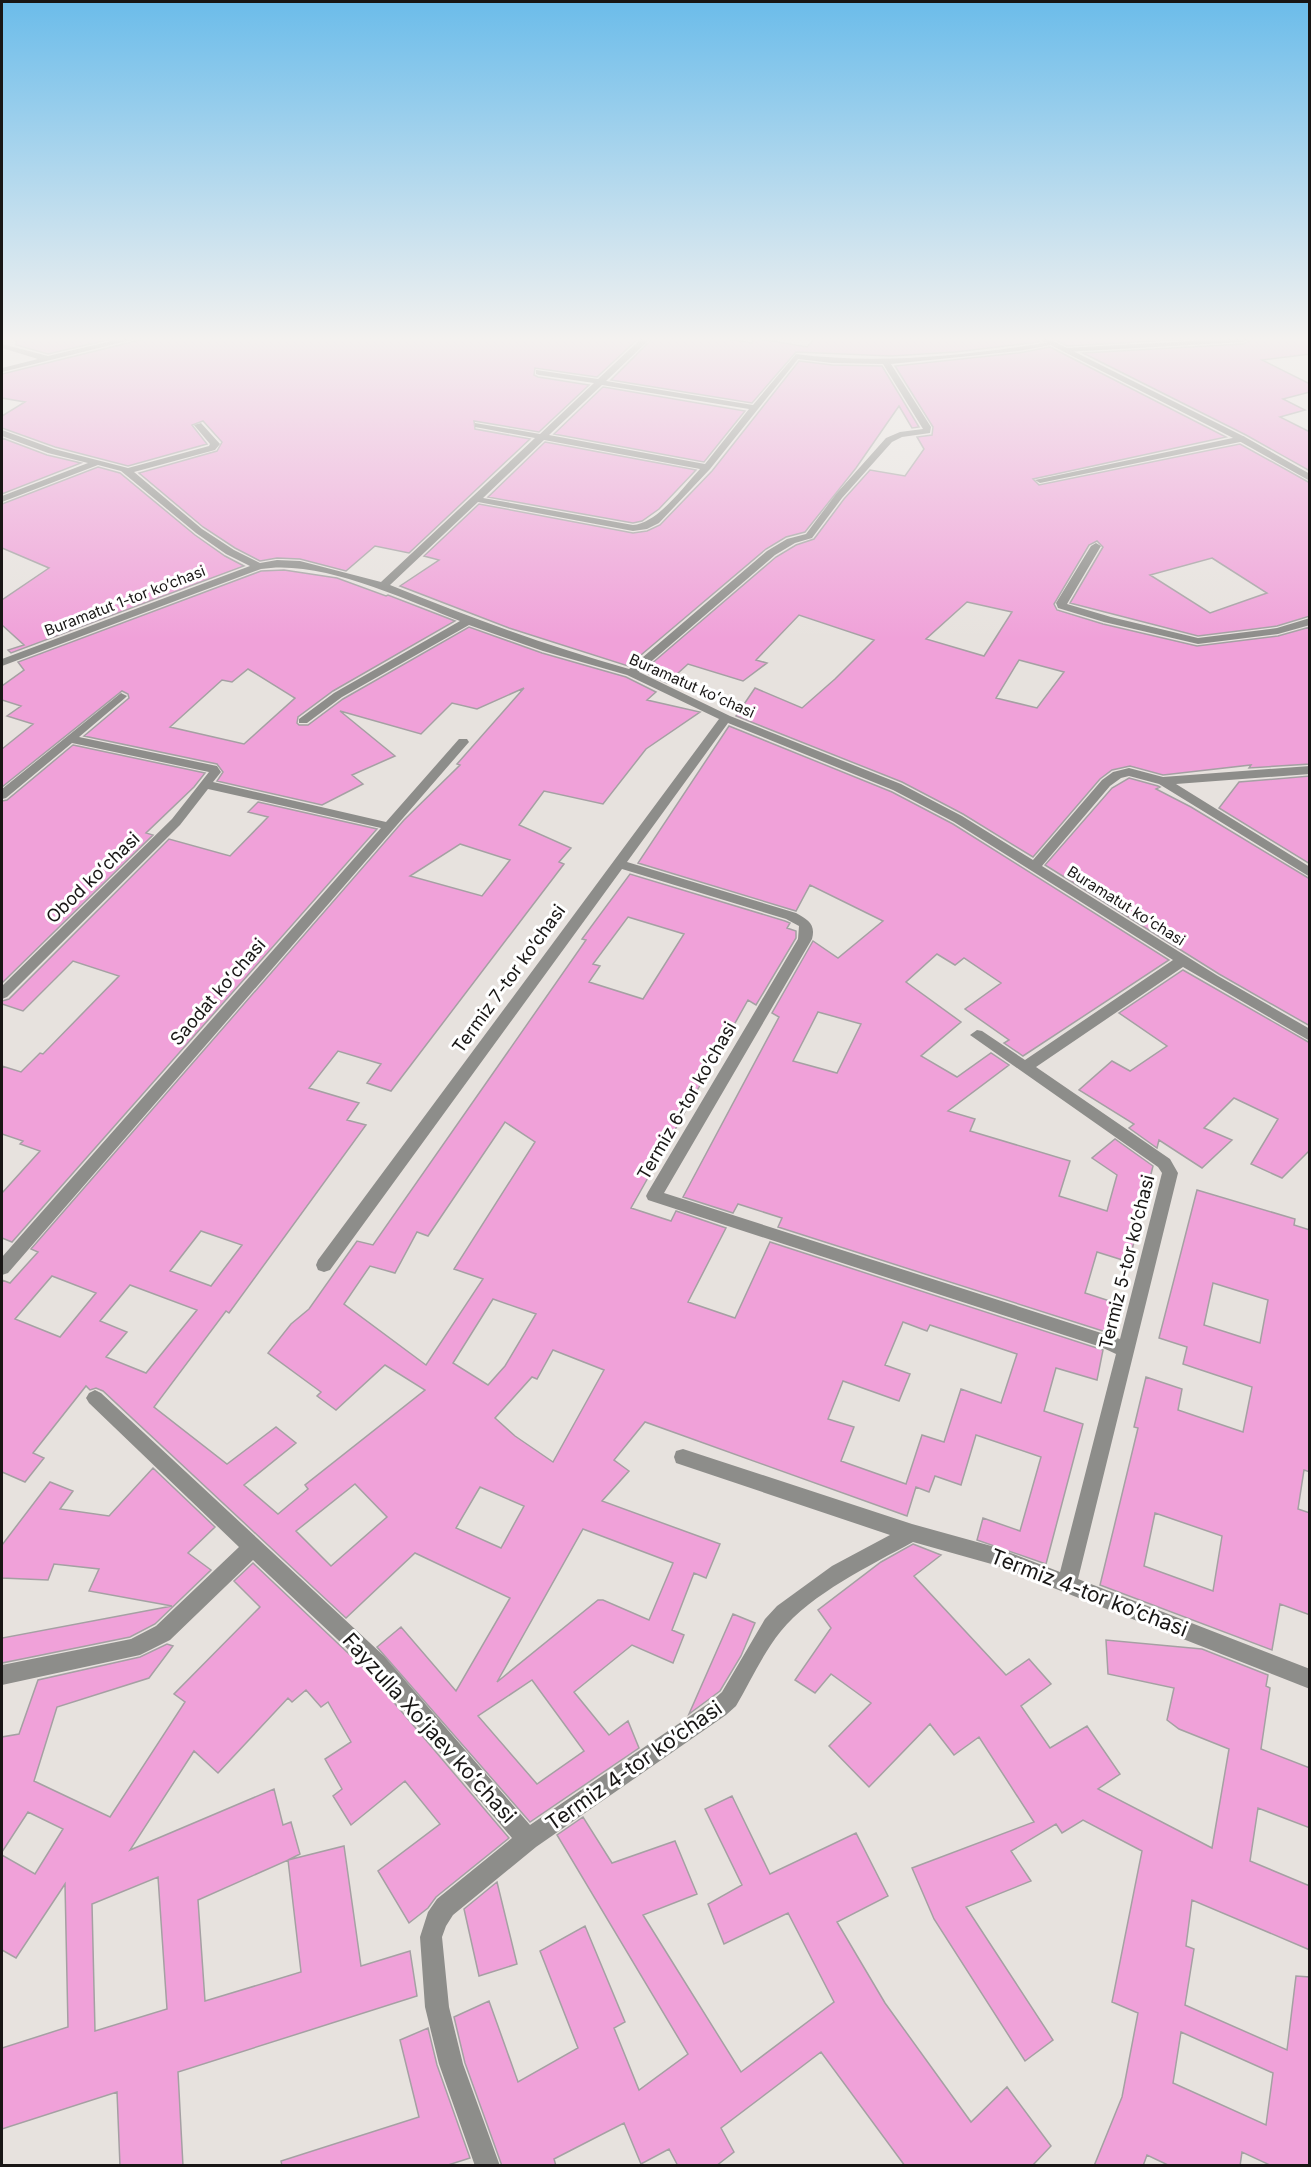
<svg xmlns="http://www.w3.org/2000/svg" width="1311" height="2167" viewBox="0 0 1311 2167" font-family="Inter,sans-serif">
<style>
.building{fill:#f0a1d9;stroke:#a5a0a3;stroke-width:1.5;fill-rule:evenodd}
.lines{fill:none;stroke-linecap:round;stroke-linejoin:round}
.minor{fill:#8d8d8a;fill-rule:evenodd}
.tertiary{fill:#8d8d8a;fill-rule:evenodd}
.labels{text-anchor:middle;stroke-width:6;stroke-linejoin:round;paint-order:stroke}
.far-street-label{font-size:15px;fill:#181615;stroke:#fff}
.street-label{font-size:18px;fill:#181615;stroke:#fff}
.near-street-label{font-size:21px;fill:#181615;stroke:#fff}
</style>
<rect width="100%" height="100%" fill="#e7e2de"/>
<path class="building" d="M 17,336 L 124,336 L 48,354 L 16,345 Z
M 149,336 L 641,336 L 597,377 L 535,368 L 534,375 L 538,377 L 589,385 L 539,432 L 474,421 L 475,429 L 530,439 L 409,553 L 375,546 L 346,571 L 300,559 L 277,558 L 260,561 L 235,548 L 203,527 L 139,473 L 217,451 L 222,442 L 203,421 L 192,425 L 207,444 L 128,466 L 55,447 L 2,428 L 2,416 L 25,402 L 2,398 L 2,374 L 148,338 Z
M 655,336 L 708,336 L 752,343 L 754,338 L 807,347 L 817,336 L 1031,336 L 1039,342 L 955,352 L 891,356 L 796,352 L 752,403 L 611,380 Z
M 1048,336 L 1244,336 L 1067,346 Z
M 1246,336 L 1310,336 L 1310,354 L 1262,360 L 1310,384 L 1310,392 L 1283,399 L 1305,410 L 1280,417 L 1310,432 L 1310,471 L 1246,435 L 1083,353 L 1243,344 L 1249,341 Z
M 1050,347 L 1226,437 L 1033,479 L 1039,485 L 1240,444 L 1310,483 L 1310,616 L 1277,626 L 1198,636 L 1070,603 L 1103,547 L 1097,541 L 1089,545 L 1054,604 L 1057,610 L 1103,624 L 1197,646 L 1278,636 L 1310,627 L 1310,764 L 1249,768 L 1251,765 L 1163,775 L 1130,766 L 1112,770 L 1100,779 L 1033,857 L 963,814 L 902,782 L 736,716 L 755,688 L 802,708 L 835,679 L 874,640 L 799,615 L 756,660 L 767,663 L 743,681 L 688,664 L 667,683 L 643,671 L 776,557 L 796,545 L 814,539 L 844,499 L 870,470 L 905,476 L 924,449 L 917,437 L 932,435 L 933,427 L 895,366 L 1019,353 ZM 1212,558 L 1267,593 L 1210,613 L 1150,575 ZM 967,602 L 1012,612 L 984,656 L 926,639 ZM 1019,660 L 1064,672 L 1037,708 L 996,698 Z
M 799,361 L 832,365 L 882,366 L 919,427 L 912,428 L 899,406 L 856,468 L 805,532 L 786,537 L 766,549 L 628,666 L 509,628 L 400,586 L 439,560 L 424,556 L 479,504 L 633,533 L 647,531 L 660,525 L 712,471 Z
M 603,387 L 745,411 L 704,462 L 554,434 Z
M 2,438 L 47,455 L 81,463 L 2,494 Z
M 545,442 L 696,470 L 659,509 L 642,521 L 633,523 L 488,497 Z
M 98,467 L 120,473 L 195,535 L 225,556 L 244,566 L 11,653 L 8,650 L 24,645 L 2,625 L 2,600 L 49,568 L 2,548 L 2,504 Z
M 284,570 L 337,578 L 386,596 L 388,595 L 455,621 L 333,691 L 298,717 L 297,723 L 299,725 L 308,725 L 343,699 L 469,627 L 542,653 L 626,677 L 656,692 L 647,700 L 700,712 L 646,749 L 603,804 L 544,791 L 519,825 L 571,848 L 559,862 L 564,864 L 391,1091 L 367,1083 L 381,1064 L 338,1051 L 309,1088 L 359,1103 L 347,1120 L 366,1125 L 229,1313 L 226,1311 L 154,1407 L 227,1464 L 276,1427 L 296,1443 L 244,1485 L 278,1514 L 308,1489 L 305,1485 L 425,1390 L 385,1365 L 336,1410 L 317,1396 L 321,1392 L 268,1353 L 291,1324 L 309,1309 L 357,1241 L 373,1245 L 586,940 L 582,939 L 630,874 L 785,921 L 790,923 L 787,928 L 796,931 L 796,938 L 756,1005 L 748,1000 L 631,1208 L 671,1221 L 676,1211 L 726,1228 L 688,1302 L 735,1318 L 770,1242 L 1103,1350 L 1097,1380 L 1056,1368 L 1044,1411 L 1083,1424 L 1046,1564 L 977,1540 L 983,1518 L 1020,1531 L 1041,1457 L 976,1435 L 961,1485 L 935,1476 L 929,1492 L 916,1487 L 907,1516 L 645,1422 L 614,1460 L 629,1471 L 602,1501 L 720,1544 L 706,1578 L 694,1573 L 672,1630 L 684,1635 L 673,1663 L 632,1645 L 574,1692 L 609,1735 L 628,1721 L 639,1748 L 530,1822 L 377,1647 L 401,1627 L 456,1691 L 510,1598 L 415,1553 L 346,1618 L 103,1391 L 96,1388 L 90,1390 L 86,1386 L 33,1453 L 44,1458 L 25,1482 L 2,1472 L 2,1280 L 10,1283 L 38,1252 L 31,1249 L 404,820 L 460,765 L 457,764 L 524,688 L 477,709 L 452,703 L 421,734 L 340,711 L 395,756 L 352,775 L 363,784 L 322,805 L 217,781 L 223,772 L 217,764 L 84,736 L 129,698 L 128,694 L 122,691 L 2,787 L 2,749 L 33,724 L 7,716 L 21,706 L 2,700 L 2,686 L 24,670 L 18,662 L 261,571 ZM 248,669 L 295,698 L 244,744 L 170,727 L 222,680 L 232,682 ZM 460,844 L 510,860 L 482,896 L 410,876 ZM 628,917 L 684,934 L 643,999 L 589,982 L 600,966 L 593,964 ZM 505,1122 L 535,1142 L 454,1269 L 483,1279 L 426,1365 L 344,1304 L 370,1266 L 395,1273 L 417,1232 L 428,1236 ZM 201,1231 L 242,1245 L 211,1286 L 170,1271 ZM 52,1276 L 96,1293 L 60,1337 L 15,1319 ZM 130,1285 L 197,1310 L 146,1373 L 106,1357 L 127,1332 L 100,1321 ZM 493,1299 L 536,1314 L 505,1366 L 488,1385 L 453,1363 ZM 903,1322 L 927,1331 L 930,1325 L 1017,1354 L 1001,1403 L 961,1389 L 944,1442 L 922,1435 L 906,1484 L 841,1461 L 854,1427 L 828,1419 L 843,1381 L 899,1401 L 910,1374 L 885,1365 ZM 553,1350 L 604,1370 L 553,1462 L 515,1436 L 495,1418 L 532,1377 L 537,1379 ZM 355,1484 L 387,1517 L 331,1566 L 296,1531 ZM 480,1487 L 524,1506 L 501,1548 L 456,1528 ZM 583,1529 L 673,1563 L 649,1620 L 603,1600 L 598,1600 L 497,1682 ZM 532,1680 L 584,1751 L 537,1784 L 478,1716 Z
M 729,726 L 892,792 L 953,824 L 1169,960 L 1023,1056 L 1004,1043 L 1009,1040 L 965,1009 L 1001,983 L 964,958 L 955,965 L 937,954 L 906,982 L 961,1022 L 921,1056 L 957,1077 L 991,1053 L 1009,1065 L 948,1111 L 975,1119 L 970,1131 L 1070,1161 L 1059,1196 L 1107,1211 L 1117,1175 L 1092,1158 L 1115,1139 L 1153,1166 L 1129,1262 L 1097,1252 L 1085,1293 L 1119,1304 L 1112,1326 L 1108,1325 L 1106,1332 L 778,1227 L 782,1218 L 738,1204 L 733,1213 L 683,1197 L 779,1017 L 772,1013 L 813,941 L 838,958 L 883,921 L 810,885 L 796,911 L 638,863 ZM 818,1012 L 861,1024 L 837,1073 L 793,1061 Z
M 73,745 L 205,773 L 194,787 L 146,833 L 153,835 L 2,983 L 2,801 L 7,800 Z
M 1310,776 L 1310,864 L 1219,808 L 1239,782 Z
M 1129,778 L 1158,786 L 1160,787 L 1156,789 L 1191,807 L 1310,879 L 1310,1026 L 1219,974 L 1045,865 L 1112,788 Z
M 258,802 L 377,829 L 12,1242 L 2,1238 L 2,1193 L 40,1151 L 20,1144 L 23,1141 L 2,1134 L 2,1066 L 21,1072 L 40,1053 L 43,1054 L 119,976 L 73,961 L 23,1011 L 2,1004 L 2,1001 L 9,999 L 169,839 L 230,856 L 268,817 L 248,812 Z
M 1183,970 L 1310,1043 L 1310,1150 L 1282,1178 L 1251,1164 L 1278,1119 L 1234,1098 L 1204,1128 L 1232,1140 L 1202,1168 L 1159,1140 L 1157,1148 L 1129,1128 L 1134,1124 L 1079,1090 L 1112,1061 L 1130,1071 L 1167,1046 L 1119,1013 Z
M 1197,1190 L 1295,1219 L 1294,1225 L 1310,1230 L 1310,1472 L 1304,1470 L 1298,1509 L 1310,1513 L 1310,1615 L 1280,1604 L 1272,1650 L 1100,1585 L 1138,1428 L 1134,1427 L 1146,1377 L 1182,1389 L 1178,1410 L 1243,1432 L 1252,1387 L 1183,1364 L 1187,1347 L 1159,1338 ZM 1213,1283 L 1268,1300 L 1260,1343 L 1204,1325 ZM 1155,1513 L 1222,1536 L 1213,1591 L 1144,1566 Z
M 153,1468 L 215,1527 L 188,1553 L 211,1570 L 155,1624 L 130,1637 L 2,1663 L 2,1638 L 172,1606 L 89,1591 L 99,1569 L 54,1564 L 48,1580 L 2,1578 L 2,1545 L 50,1482 L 73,1491 L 60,1509 L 109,1516 Z
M 913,1544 L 941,1555 L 914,1576 L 1006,1675 L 1029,1659 L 1051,1684 L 1021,1706 L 1050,1748 L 1087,1726 L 1120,1774 L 1098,1789 L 1212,1848 L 1229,1749 L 1179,1729 L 1167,1720 L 1174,1688 L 1108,1674 L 1106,1640 L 1202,1649 L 1268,1675 L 1266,1686 L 1270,1688 L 1261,1749 L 1310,1768 L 1310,1828 L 1258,1808 L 1250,1861 L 1310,1886 L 1310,1950 L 1192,1900 L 1186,1946 L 1194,1949 L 1185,2005 L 1287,2050 L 1296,1976 L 1310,1977 L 1310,2166 L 1272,2166 L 1242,2152 L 1240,2166 L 1170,2166 L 1147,2155 L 1143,2166 L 1094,2166 L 1122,2097 L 1138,2013 L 1112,2002 L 1142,1851 L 1083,1820 L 1062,1833 L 1056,1824 L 1011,1851 L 1031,1881 L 966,1907 L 1053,2040 L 1025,2061 L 934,1919 L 912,1868 L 1034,1822 L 979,1737 L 954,1755 L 930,1724 L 869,1787 L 829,1746 L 871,1703 L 831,1674 L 815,1693 L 795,1680 L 831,1628 L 818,1610 L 881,1562 ZM 1181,2032 L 1273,2073 L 1266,2125 L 1173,2083 Z
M 253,1563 L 368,1672 L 509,1838 L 436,1897 L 428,1908 L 409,1923 L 378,1871 L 440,1824 L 405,1781 L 351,1825 L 333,1796 L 342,1789 L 325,1759 L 351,1742 L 328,1702 L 321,1707 L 306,1690 L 292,1702 L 288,1698 L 218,1773 L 194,1751 L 130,1850 L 274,1789 L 283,1825 L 291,1822 L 300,1854 L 288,1860 L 344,1846 L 361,1966 L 410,1951 L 417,1996 L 178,2072 L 183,2166 L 120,2166 L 117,2092 L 2,2129 L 2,2048 L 68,2027 L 65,1884 L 16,1958 L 2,1950 L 2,1855 L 35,1874 L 63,1829 L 28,1812 L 2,1852 L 2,1737 L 19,1734 L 38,1680 L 140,1657 L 167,1644 L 173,1646 L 149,1678 L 57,1707 L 34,1781 L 110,1817 L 185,1702 L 174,1694 L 260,1607 L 234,1581 ZM 288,1860 L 301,1972 L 205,2001 L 198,1900 ZM 158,1877 L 167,2009 L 95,2031 L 92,1904 Z
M 733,1614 L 755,1623 L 741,1656 L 720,1691 L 689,1714 Z
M 732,1796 L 770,1874 L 856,1833 L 888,1896 L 837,1922 L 885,2003 L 971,2122 L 1007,2087 L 1051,2146 L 1032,2166 L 905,2166 L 821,2052 L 721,2128 L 734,2152 L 716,2166 L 678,2166 L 669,2149 L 641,2164 L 624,2123 L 554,2159 L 556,2166 L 502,2166 L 465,2063 L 454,2017 L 489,2001 L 518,2082 L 578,2048 L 540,1951 L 585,1926 L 625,2022 L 614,2028 L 639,2090 L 688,2054 L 557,1835 L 583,1817 L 612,1863 L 675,1841 L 697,1894 L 643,1915 L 741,2072 L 834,2002 L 788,1913 L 724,1944 L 708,1904 L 742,1885 L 705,1809 Z
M 497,1882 L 517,1964 L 479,1976 L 464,1909 Z
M 428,2028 L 437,2065 L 470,2158 L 445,2166 L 282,2166 L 281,2161 L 419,2117 L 400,2040 Z"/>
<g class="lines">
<path class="minor" d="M 133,336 L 147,336 L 2,372 L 2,368 L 38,359 L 2,348 L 2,344 L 48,356 Z
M 644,336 L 653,336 L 606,381 L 753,405 L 796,354 C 880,365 967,355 1051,342 L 1055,344 L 1019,351 L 891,364 L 931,427 L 930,433 L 902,437 L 892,442 L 842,498 L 812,538 L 795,543 L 775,555 L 639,672 L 730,716 L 901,784 L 962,816 L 1033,860 L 1102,780 L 1113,772 L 1129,768 L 1163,777 L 1310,766 L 1310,774 L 1176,784 L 1310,867 L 1310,877 L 1159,784 L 1129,776 L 1121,778 L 1110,786 L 1042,866 L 1218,976 L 1310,1029 L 1310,1041 L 1183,967 L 1036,1067 L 1170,1159 L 1178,1173 L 1078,1579 L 1310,1669 L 1310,1689 L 995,1565 L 913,1542 C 871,1565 811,1594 781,1631 C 763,1653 750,1682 736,1706 L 726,1715 L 536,1847 L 453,1915 L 446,1926 L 442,1937 L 449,2007 L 463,2064 L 500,2166 L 475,2166 L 439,2064 L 425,2007 L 420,1937 L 428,1912 L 437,1899 L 512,1838 L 370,1670 L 253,1560 L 170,1640 L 140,1655 L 2,1685 L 2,1665 L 131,1639 L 156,1626 L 239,1547 L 89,1403 L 86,1398 L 89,1393 L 95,1390 L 101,1393 L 384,1656 L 530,1825 L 712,1701 L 722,1692 L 765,1619 L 777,1606 L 832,1566 L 890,1535 L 676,1463 L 674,1457 L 676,1451 L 683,1449 L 912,1524 L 995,1547 L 1060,1572 L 1116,1354 L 1101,1347 L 648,1200 L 646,1196 L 648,1192 L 798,939 L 799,926 L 786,919 L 622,869 L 330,1270 L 324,1272 L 318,1270 L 316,1265 L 318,1260 L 719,719 L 627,675 L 543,651 L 469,625 L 342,697 L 307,723 L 299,723 L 299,719 L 334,693 L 460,621 C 405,599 320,559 261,569 L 2,666 L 2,659 L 250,566 L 226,554 L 196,533 L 121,471 L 98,465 L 2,502 L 2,496 L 88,463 L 48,453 L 2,436 L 2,430 L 54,449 L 128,468 L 209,446 L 210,444 L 194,425 L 201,423 L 220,444 L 215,450 L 134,472 L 202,529 L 234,550 L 260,563 L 277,560 L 300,561 L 381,582 L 535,438 L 475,427 L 475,423 L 540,434 L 594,383 L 539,375 L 536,374 L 536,370 L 598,379 ZM 798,359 L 832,363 L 883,364 L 923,429 L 900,432 L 886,438 L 836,494 L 806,534 L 787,539 L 767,551 L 629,669 C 547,646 469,617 390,585 L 478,502 L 633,531 L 647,529 L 659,523 L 710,469 ZM 602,385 L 749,409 L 705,464 L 549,435 ZM 544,440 L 700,469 C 683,487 658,523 633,525 L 483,498 ZM 728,723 L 893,790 L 954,822 L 1173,960 L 1025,1060 L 982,1031 L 977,1030 L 970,1035 L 1158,1167 L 1162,1173 L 1120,1339 L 664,1193 L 812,939 C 816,924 808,920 796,913 L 627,862 Z
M 1246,338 L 1247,340 L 1243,342 L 1065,352 L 1061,350 L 1065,348 Z
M 1242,436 L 1245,437 L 1245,441 L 1040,483 L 1035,480 Z
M 1096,543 L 1101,546 L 1067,604 L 1111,617 L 1198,638 L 1277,628 L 1310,618 L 1310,625 L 1278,634 L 1198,644 L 1104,622 L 1058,608 L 1056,603 L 1091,546 Z
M 121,693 L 127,696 L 125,698 L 79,737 L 217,766 L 221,772 L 213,782 L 386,822 L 459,739 L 467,739 L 469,742 L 8,1273 L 2,1275 L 2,1257 L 381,828 L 208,789 L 180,825 L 7,997 L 2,999 L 2,986 L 172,819 L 209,772 L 72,743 L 6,798 L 2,799 L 2,789 Z"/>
<path class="tertiary" d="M 1033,336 L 1043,336 L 1245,437 L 1310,474 L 1310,481 L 1239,441 Z"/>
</g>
<linearGradient id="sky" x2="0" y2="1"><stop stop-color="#6bbcea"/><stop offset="0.53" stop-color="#f4f2f0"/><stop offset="1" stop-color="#f4f2f0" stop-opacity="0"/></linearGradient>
<rect width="1311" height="639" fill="url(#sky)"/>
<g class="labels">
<g class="far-street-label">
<text transform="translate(125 601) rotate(-21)" y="5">Buramatut 1-tor koʼchasi</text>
<text transform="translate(692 686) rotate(24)" y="5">Buramatut koʻchasi</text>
<text transform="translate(1126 906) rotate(32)" y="5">Buramatut koʻchasi</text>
</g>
<g class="street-label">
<text transform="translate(93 878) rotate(-44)" y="6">Obod koʻchasi</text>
<text transform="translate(509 979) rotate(-54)" y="6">Termiz 7-tor koʼchasi</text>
<text transform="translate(218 992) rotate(-49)" y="6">Saodat koʻchasi</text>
<text transform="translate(687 1101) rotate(-60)" y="6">Termiz 6-tor koʼchasi</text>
<text transform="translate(1127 1262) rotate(-76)" y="6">Termiz 5-tor koʼchasi</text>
</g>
<g class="near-street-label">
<text transform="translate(1089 1593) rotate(21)" y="7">Termiz 4-tor koʼchasi</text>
<text transform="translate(429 1728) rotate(48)" y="7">Fayzulla Xoʻjaev koʻchasi</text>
<text transform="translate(634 1766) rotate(-35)" y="7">Termiz 4-tor koʼchasi</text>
</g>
</g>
<rect width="1311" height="2167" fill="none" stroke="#181615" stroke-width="6"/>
</svg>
